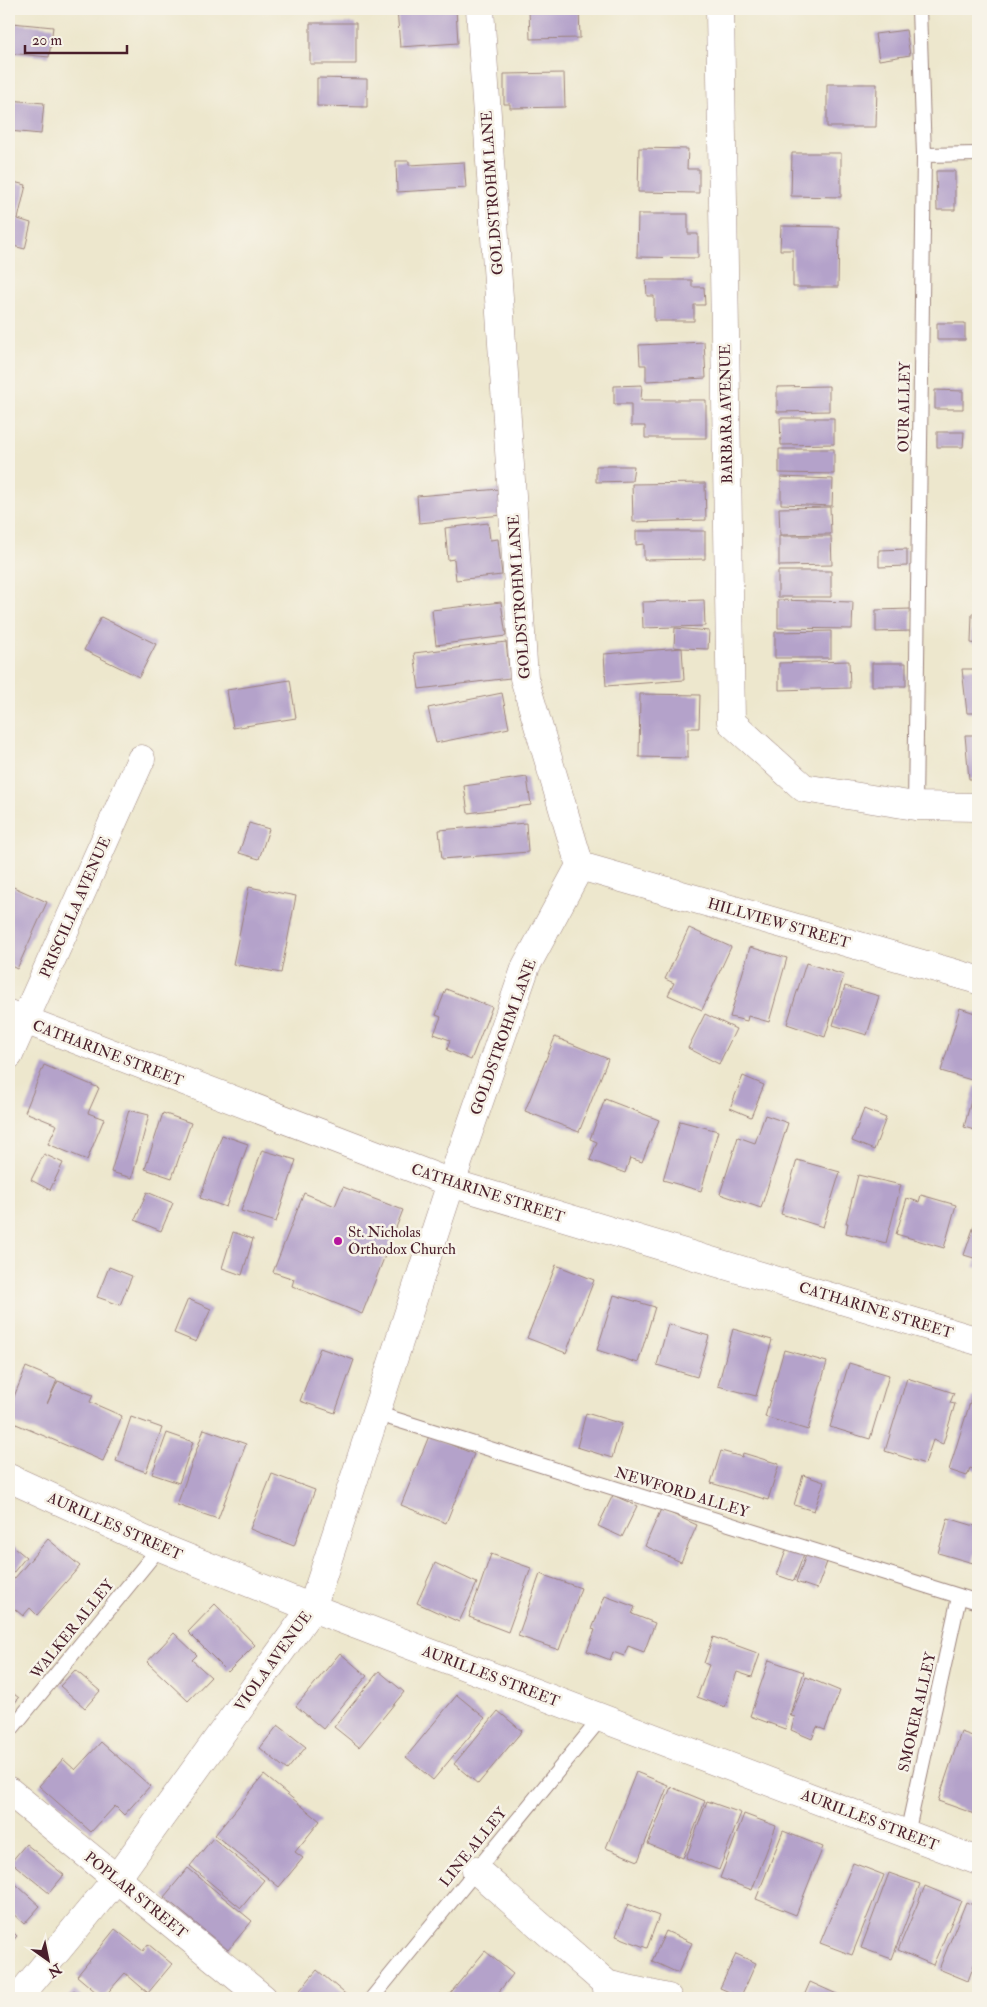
<svg xmlns="http://www.w3.org/2000/svg" width="987" height="2007" viewBox="0 0 987 2007" font-family="'IM FELL Double Pica',serif">
<style>
.building{fill:#b4a2ca}
.lines{fill:none;stroke-linecap:round;stroke-linejoin:round}
.lane-casing{stroke:#9c837c;stroke-width:16}
.street-casing{stroke:#9c837c;stroke-width:29}
.lane{stroke:#fff;stroke-width:14}
.street{stroke:#fff;stroke-width:28}
.poi-dot{fill:#b5179e;stroke:#f7f3e8;stroke-width:2}
.labels{text-anchor:middle;stroke-width:5;stroke-linejoin:round;paint-order:stroke}
.street-label{font-size:15px;fill:#4a1f2b;stroke:#f7f3e8}
.poi-label{font-size:15px;fill:#4a1f2b;stroke:#f7f3e8;text-anchor:start}
</style>
<rect width="100%" height="100%" fill="#f7f3e8"/>
<filter id="ink" filterUnits="userSpaceOnUse"><feTurbulence type="fractalNoise" baseFrequency=".02" numOctaves="2"/><feDisplacementMap in="SourceGraphic" scale="10" xChannelSelector="R" yChannelSelector="G"/><feConvolveMatrix kernelMatrix="1 2 1 2 8 2 1 2 1" color-interpolation-filters="sRGB"/></filter>
<filter id="wash" filterUnits="userSpaceOnUse"><feTurbulence type="fractalNoise" baseFrequency=".0096" numOctaves="4" result="noise"/><feDisplacementMap in="SourceGraphic" scale="20" xChannelSelector="R" yChannelSelector="G"/><feGaussianBlur stdDeviation="1.12" result="paint"/><feColorMatrix in="noise" values="0 0 0 0 0 0 0 0 0 0 0 0 0 0 0 0 0 1.4 0 .05"/><feComposite in="paint" operator="in"/></filter>
<g filter="url(#wash)">
<rect width="100%" height="100%" fill="#ede7cd"/>
<g id="blocks">
<path class="building" d="M 397,9 L 456,9 L 458,43 L 400,47 Z
M 529,9 L 579,9 L 580,38 L 530,39 Z
M 12,23 L 53,27 L 49,57 L 9,53 Z
M 310,23 L 356,23 L 356,64 L 310,64 Z
M 906,30 L 910,55 L 879,60 L 875,34 Z
M 564,73 L 565,107 L 510,108 L 510,104 L 504,104 L 504,74 Z
M 317,78 L 367,79 L 367,107 L 317,106 Z
M 827,84 L 877,84 L 876,127 L 827,127 Z
M 9,100 L 44,103 L 41,134 L 9,131 Z
M 639,148 L 688,149 L 687,169 L 699,169 L 699,193 L 638,192 Z
M 792,153 L 841,153 L 841,197 L 791,196 Z
M 396,161 L 409,161 L 409,165 L 464,162 L 466,188 L 397,192 Z
M 936,171 L 955,171 L 955,210 L 937,210 Z
M 9,181 L 26,185 L 18,219 L 31,223 L 25,249 L 9,245 Z
M 638,214 L 688,214 L 688,234 L 698,234 L 698,258 L 637,257 Z
M 781,226 L 839,227 L 838,287 L 793,287 L 793,250 L 780,250 Z
M 646,280 L 692,280 L 692,287 L 704,287 L 705,305 L 694,305 L 694,321 L 654,321 L 654,296 L 647,296 Z
M 937,323 L 965,323 L 965,340 L 937,340 Z
M 704,342 L 706,378 L 646,381 L 646,365 L 640,365 L 639,345 Z
M 642,385 L 641,400 L 706,400 L 706,438 L 645,438 L 645,426 L 631,426 L 631,404 L 614,404 L 614,386 Z
M 829,386 L 829,411 L 777,412 L 777,387 Z
M 935,390 L 963,391 L 963,409 L 935,409 Z
M 780,418 L 834,418 L 834,444 L 781,445 Z
M 937,432 L 964,432 L 963,447 L 937,447 Z
M 779,449 L 834,449 L 834,474 L 779,473 Z
M 596,466 L 634,466 L 632,481 L 596,482 Z
M 781,477 L 833,479 L 832,506 L 781,504 Z
M 705,483 L 706,520 L 633,522 L 632,484 Z
M 500,489 L 502,515 L 419,523 L 417,496 Z
M 830,507 L 831,534 L 780,535 L 779,508 Z
M 488,523 L 490,540 L 498,539 L 502,575 L 456,580 L 454,559 L 448,560 L 445,528 Z
M 636,531 L 705,531 L 705,559 L 644,560 L 644,544 L 636,545 Z
M 779,536 L 831,536 L 832,565 L 779,566 Z
M 907,549 L 907,566 L 879,567 L 879,550 Z
M 778,571 L 831,571 L 831,597 L 778,597 Z
M 704,600 L 705,626 L 643,628 L 642,602 Z
M 778,600 L 853,602 L 852,629 L 778,628 Z
M 501,602 L 506,636 L 436,645 L 432,610 Z
M 911,609 L 911,631 L 876,632 L 876,610 Z
M 972,614 L 978,614 L 978,644 L 971,643 Z
M 101,617 L 156,644 L 139,677 L 84,650 Z
M 675,628 L 709,631 L 708,649 L 682,648 L 684,680 L 606,686 L 604,654 L 682,648 L 674,647 Z
M 831,631 L 831,658 L 775,658 L 775,632 Z
M 506,642 L 510,678 L 419,689 L 414,653 Z
M 849,661 L 850,688 L 779,690 L 779,663 Z
M 872,663 L 906,663 L 906,686 L 872,686 Z
M 962,669 L 978,669 L 978,713 L 967,713 Z
M 290,680 L 296,718 L 233,728 L 227,690 Z
M 502,693 L 509,728 L 436,743 L 428,708 Z
M 640,694 L 700,695 L 699,728 L 688,728 L 688,758 L 639,757 Z
M 965,735 L 978,735 L 978,779 L 969,779 Z
M 527,777 L 531,805 L 468,813 L 464,786 Z
M 249,823 L 269,829 L 259,859 L 239,853 Z
M 526,823 L 528,852 L 442,859 L 439,830 Z
M 9,885 L 47,902 L 17,969 L 9,965 Z
M 249,887 L 296,896 L 281,973 L 233,964 Z
M 689,928 L 731,947 L 702,1010 L 668,995 L 674,983 L 665,979 Z
M 750,947 L 787,958 L 769,1022 L 748,1016 L 747,1021 L 730,1017 Z
M 806,963 L 844,975 L 825,1037 L 787,1024 Z
M 845,986 L 879,996 L 867,1035 L 833,1025 Z
M 446,989 L 492,1007 L 471,1060 L 447,1050 L 450,1040 L 434,1034 L 441,1017 L 436,1015 Z
M 960,1008 L 978,1014 L 978,1082 L 941,1071 Z
M 705,1014 L 736,1029 L 719,1064 L 688,1048 Z
M 555,1037 L 608,1059 L 579,1132 L 525,1111 Z
M 44,1065 L 99,1088 L 88,1113 L 104,1119 L 87,1160 L 48,1144 L 57,1125 L 25,1112 Z
M 743,1076 L 764,1085 L 751,1117 L 730,1108 Z
M 975,1086 L 978,1087 L 978,1131 L 964,1127 Z
M 605,1099 L 659,1120 L 642,1162 L 630,1158 L 625,1173 L 590,1160 L 597,1142 L 590,1139 Z
M 864,1109 L 886,1118 L 874,1150 L 852,1141 Z
M 129,1110 L 149,1115 L 132,1178 L 111,1172 Z
M 163,1113 L 191,1123 L 172,1178 L 145,1169 Z
M 765,1115 L 788,1123 L 761,1208 L 720,1194 L 738,1137 L 755,1143 Z
M 680,1121 L 718,1131 L 701,1191 L 663,1180 Z
M 222,1135 L 248,1144 L 226,1207 L 200,1198 Z
M 262,1150 L 296,1160 L 276,1222 L 241,1211 Z
M 44,1154 L 63,1163 L 50,1190 L 31,1180 Z
M 797,1160 L 840,1172 L 823,1227 L 781,1214 Z
M 858,1175 L 901,1185 L 886,1243 L 846,1233 L 848,1223 L 846,1223 Z
M 343,1187 L 403,1210 L 362,1314 L 292,1286 L 294,1279 L 273,1272 L 304,1193 L 335,1206 Z
M 147,1192 L 173,1203 L 161,1231 L 135,1220 Z
M 921,1195 L 956,1205 L 944,1248 L 896,1234 L 907,1198 L 919,1202 Z
M 978,1214 L 978,1268 L 974,1267 L 977,1259 L 964,1255 Z
M 233,1232 L 253,1239 L 242,1275 L 222,1268 Z
M 556,1265 L 594,1280 L 566,1353 L 527,1338 Z
M 109,1267 L 132,1276 L 120,1305 L 97,1297 Z
M 614,1295 L 655,1307 L 638,1363 L 597,1350 Z
M 188,1299 L 211,1309 L 196,1342 L 174,1333 Z
M 668,1324 L 709,1336 L 697,1377 L 657,1365 Z
M 733,1329 L 772,1340 L 756,1396 L 718,1386 Z
M 320,1348 L 354,1360 L 335,1413 L 300,1401 Z
M 784,1350 L 827,1362 L 808,1430 L 765,1417 Z
M 849,1363 L 889,1375 L 870,1439 L 830,1427 Z
M 26,1367 L 57,1380 L 47,1404 L 58,1381 L 93,1395 L 90,1402 L 122,1416 L 103,1461 L 9,1421 L 9,1409 Z
M 907,1378 L 954,1393 L 950,1403 L 955,1404 L 943,1444 L 933,1440 L 925,1464 L 885,1451 Z
M 972,1396 L 978,1398 L 978,1471 L 970,1468 L 967,1476 L 949,1470 Z
M 586,1413 L 622,1424 L 612,1458 L 577,1447 Z
M 131,1417 L 162,1428 L 146,1472 L 116,1461 Z
M 204,1429 L 246,1444 L 218,1519 L 177,1505 Z
M 167,1433 L 193,1442 L 179,1483 L 152,1474 Z
M 429,1436 L 474,1454 L 446,1523 L 401,1505 Z
M 721,1451 L 742,1457 L 743,1453 L 779,1464 L 768,1500 L 711,1483 Z
M 272,1474 L 315,1490 L 294,1546 L 250,1529 Z
M 803,1475 L 824,1482 L 814,1511 L 794,1505 Z
M 613,1495 L 637,1506 L 622,1537 L 598,1526 Z
M 661,1509 L 697,1525 L 681,1562 L 645,1546 Z
M 948,1518 L 978,1527 L 978,1544 L 973,1563 L 938,1553 Z
M 48,1539 L 80,1566 L 37,1615 L 30,1608 L 23,1616 L 9,1604 L 9,1594 L 12,1591 L 9,1585 Z
M 9,1543 L 26,1557 L 9,1578 Z
M 787,1548 L 804,1554 L 794,1581 L 777,1575 Z
M 491,1554 L 531,1568 L 508,1632 L 469,1617 Z
M 806,1555 L 827,1562 L 817,1589 L 796,1582 Z
M 435,1563 L 477,1583 L 459,1622 L 417,1603 Z
M 540,1574 L 581,1588 L 559,1650 L 518,1636 Z
M 605,1596 L 635,1607 L 632,1614 L 655,1623 L 644,1652 L 628,1646 L 624,1656 L 613,1652 L 610,1660 L 587,1651 L 595,1630 L 592,1629 Z
M 215,1604 L 255,1645 L 228,1672 L 188,1632 Z
M 174,1633 L 197,1655 L 192,1660 L 211,1677 L 188,1701 L 147,1662 Z
M 713,1637 L 760,1654 L 752,1677 L 737,1672 L 725,1707 L 697,1697 L 709,1665 L 704,1663 Z
M 340,1653 L 367,1676 L 323,1729 L 296,1706 Z
M 769,1660 L 804,1672 L 785,1729 L 750,1716 Z
M 75,1670 L 100,1691 L 85,1708 L 60,1686 Z
M 379,1671 L 404,1692 L 359,1747 L 334,1727 Z
M 806,1677 L 840,1691 L 825,1730 L 817,1727 L 812,1739 L 791,1730 L 795,1717 L 791,1716 Z
M 9,1690 L 19,1698 L 9,1709 Z
M 457,1695 L 485,1718 L 433,1780 L 406,1757 Z
M 498,1711 L 522,1731 L 478,1784 L 454,1764 Z
M 278,1725 L 306,1747 L 287,1770 L 260,1748 Z
M 961,1732 L 978,1738 L 978,1815 L 938,1801 Z
M 101,1742 L 150,1786 L 124,1815 L 115,1806 L 91,1832 L 39,1786 L 63,1759 L 75,1770 Z
M 636,1772 L 668,1785 L 638,1861 L 606,1848 Z
M 264,1775 L 320,1821 L 295,1852 L 303,1858 L 279,1887 L 215,1835 Z
M 671,1787 L 705,1801 L 683,1858 L 648,1844 Z
M 707,1801 L 741,1813 L 719,1870 L 686,1858 Z
M 744,1814 L 776,1826 L 752,1890 L 720,1878 Z
M 783,1831 L 823,1847 L 796,1915 L 756,1899 Z
M 213,1838 L 264,1880 L 241,1908 L 190,1866 Z
M 26,1844 L 64,1875 L 49,1893 L 11,1862 Z
M 853,1863 L 884,1875 L 852,1955 L 820,1943 Z
M 188,1868 L 252,1921 L 228,1950 L 164,1897 Z
M 889,1873 L 920,1884 L 892,1959 L 861,1948 Z
M 9,1878 L 40,1906 L 24,1924 L 9,1910 Z
M 925,1886 L 961,1901 L 933,1965 L 898,1950 Z
M 966,1902 L 978,1907 L 978,1954 L 968,1981 L 939,1969 Z
M 628,1904 L 659,1916 L 647,1948 L 616,1936 Z
M 9,1928 L 17,1936 L 9,1945 Z
M 115,1929 L 143,1951 L 148,1944 L 172,1964 L 148,1993 L 125,1973 L 103,1998 L 77,1976 Z
M 666,1931 L 692,1943 L 678,1973 L 652,1961 Z
M 485,1951 L 513,1974 L 494,1998 L 451,1998 L 448,1996 Z
M 736,1954 L 756,1963 L 741,1997 L 720,1988 Z
M 317,1970 L 350,1998 L 297,1998 L 295,1996 Z
M 810,1982 L 839,1995 L 837,1998 L 803,1998 Z
M 74,1990 L 84,1998 L 67,1998 Z"/>
</g>
</g>
<g filter="url(#ink)">
<use href="#blocks" fill-opacity="0" stroke="#9c837c" stroke-width="1"/>
<g class="lines">
<g class="lane-casing">
<path id="lane" d="M 924,155 L 978,154
M 915,806 L 924,155 L 919,9
M 375,1413 L 978,1602
M 9,1732 L 160,1547
M 907,1834 L 959,1597
M 372,1998 L 601,1718"/>
</g>
<g class="street-casing">
<path id="street" d="M 720,9 L 731,722 L 804,788 L 915,806 L 978,807
M 580,866 L 978,980
M 9,1014 L 451,1183 L 978,1341
M 9,1055 L 141,759
M 9,1478 L 160,1547 L 312,1608 L 978,1861
M 9,1791 L 263,1998
M 476,1870 L 623,1998
M 605,1984 L 668,1998
M 18,1998 L 117,1878 L 312,1608 L 451,1183 L 526,966 L 580,866 L 524,678 L 480,9"/>
</g>
<use href="#lane" class="lane"/>
<use href="#street" class="street"/>
</g>
</g>
<circle class="poi-dot" cx="338" cy="1241" r="5"/>
<g class="labels">
<g class="street-label">
<text transform="translate(492 193) rotate(-94)" y="5">GOLDSTROHM LANE</text>
<text transform="translate(904 407) rotate(-89)" y="5">OUR ALLEY</text>
<text transform="translate(726 414) rotate(-91)" y="5">BARBARA AVENUE</text>
<text transform="translate(519 597) rotate(-94)" y="5">GOLDSTROHM LANE</text>
<text transform="translate(75 907) rotate(-66)" y="5">PRISCILLA AVENUE</text>
<text transform="translate(779 923) rotate(16)" y="5">HILLVIEW STREET</text>
<text transform="translate(503 1037) rotate(-70)" y="5">GOLDSTROHM LANE</text>
<text transform="translate(108 1053) rotate(21)" y="5">CATHARINE STREET</text>
<text transform="translate(488 1193) rotate(18)" y="5">CATHARINE STREET</text>
<text transform="translate(876 1310) rotate(17)" y="5">CATHARINE STREET</text>
<text transform="translate(682 1492) rotate(17)" y="5">NEWFORD ALLEY</text>
<text transform="translate(115 1526) rotate(24)" y="5">AURILLES STREET</text>
<text transform="translate(72 1629) rotate(-51)" y="5">WALKER ALLEY</text>
<text transform="translate(273 1661) rotate(-54)" y="5">VIOLA AVENUE</text>
<text transform="translate(491 1676) rotate(21)" y="5">AURILLES STREET</text>
<text transform="translate(917 1712) rotate(-77)" y="5">SMOKER ALLEY</text>
<text transform="translate(870 1820) rotate(21)" y="5">AURILLES STREET</text>
<text transform="translate(473 1847) rotate(-51)" y="5">LINE ALLEY</text>
<text transform="translate(136 1895) rotate(39)" y="5">POPLAR STREET</text>
</g>
<g class="poi-label">
<text x="348" y="1237">St. Nicholas<tspan x="348" dy="17">Orthodox Church</tspan></text>
</g>
</g>
<rect width="987" height="2007" fill="none" stroke="#f7f3e8" stroke-width="30"/>
<g transform="translate(48 1960) rotate(147)" stroke="#f7f3e8" stroke-width="4" paint-order="stroke">
<path d="M0-4L9 19L0 12L-9 19Z" fill="#4a1f2b"/>
<text y="-8" font-size="14" font-weight="bold" text-anchor="middle" fill="#4a1f2b">N</text>
</g>
<path d="M25 45v8h102v-8" fill="none" stroke="#4a1f2b" stroke-width="2.5"/>
<text x="32" y="45" font-size="15" fill="#4a1f2b" stroke="#f7f3e8" stroke-width="4" paint-order="stroke">20 m</text>
</svg>
